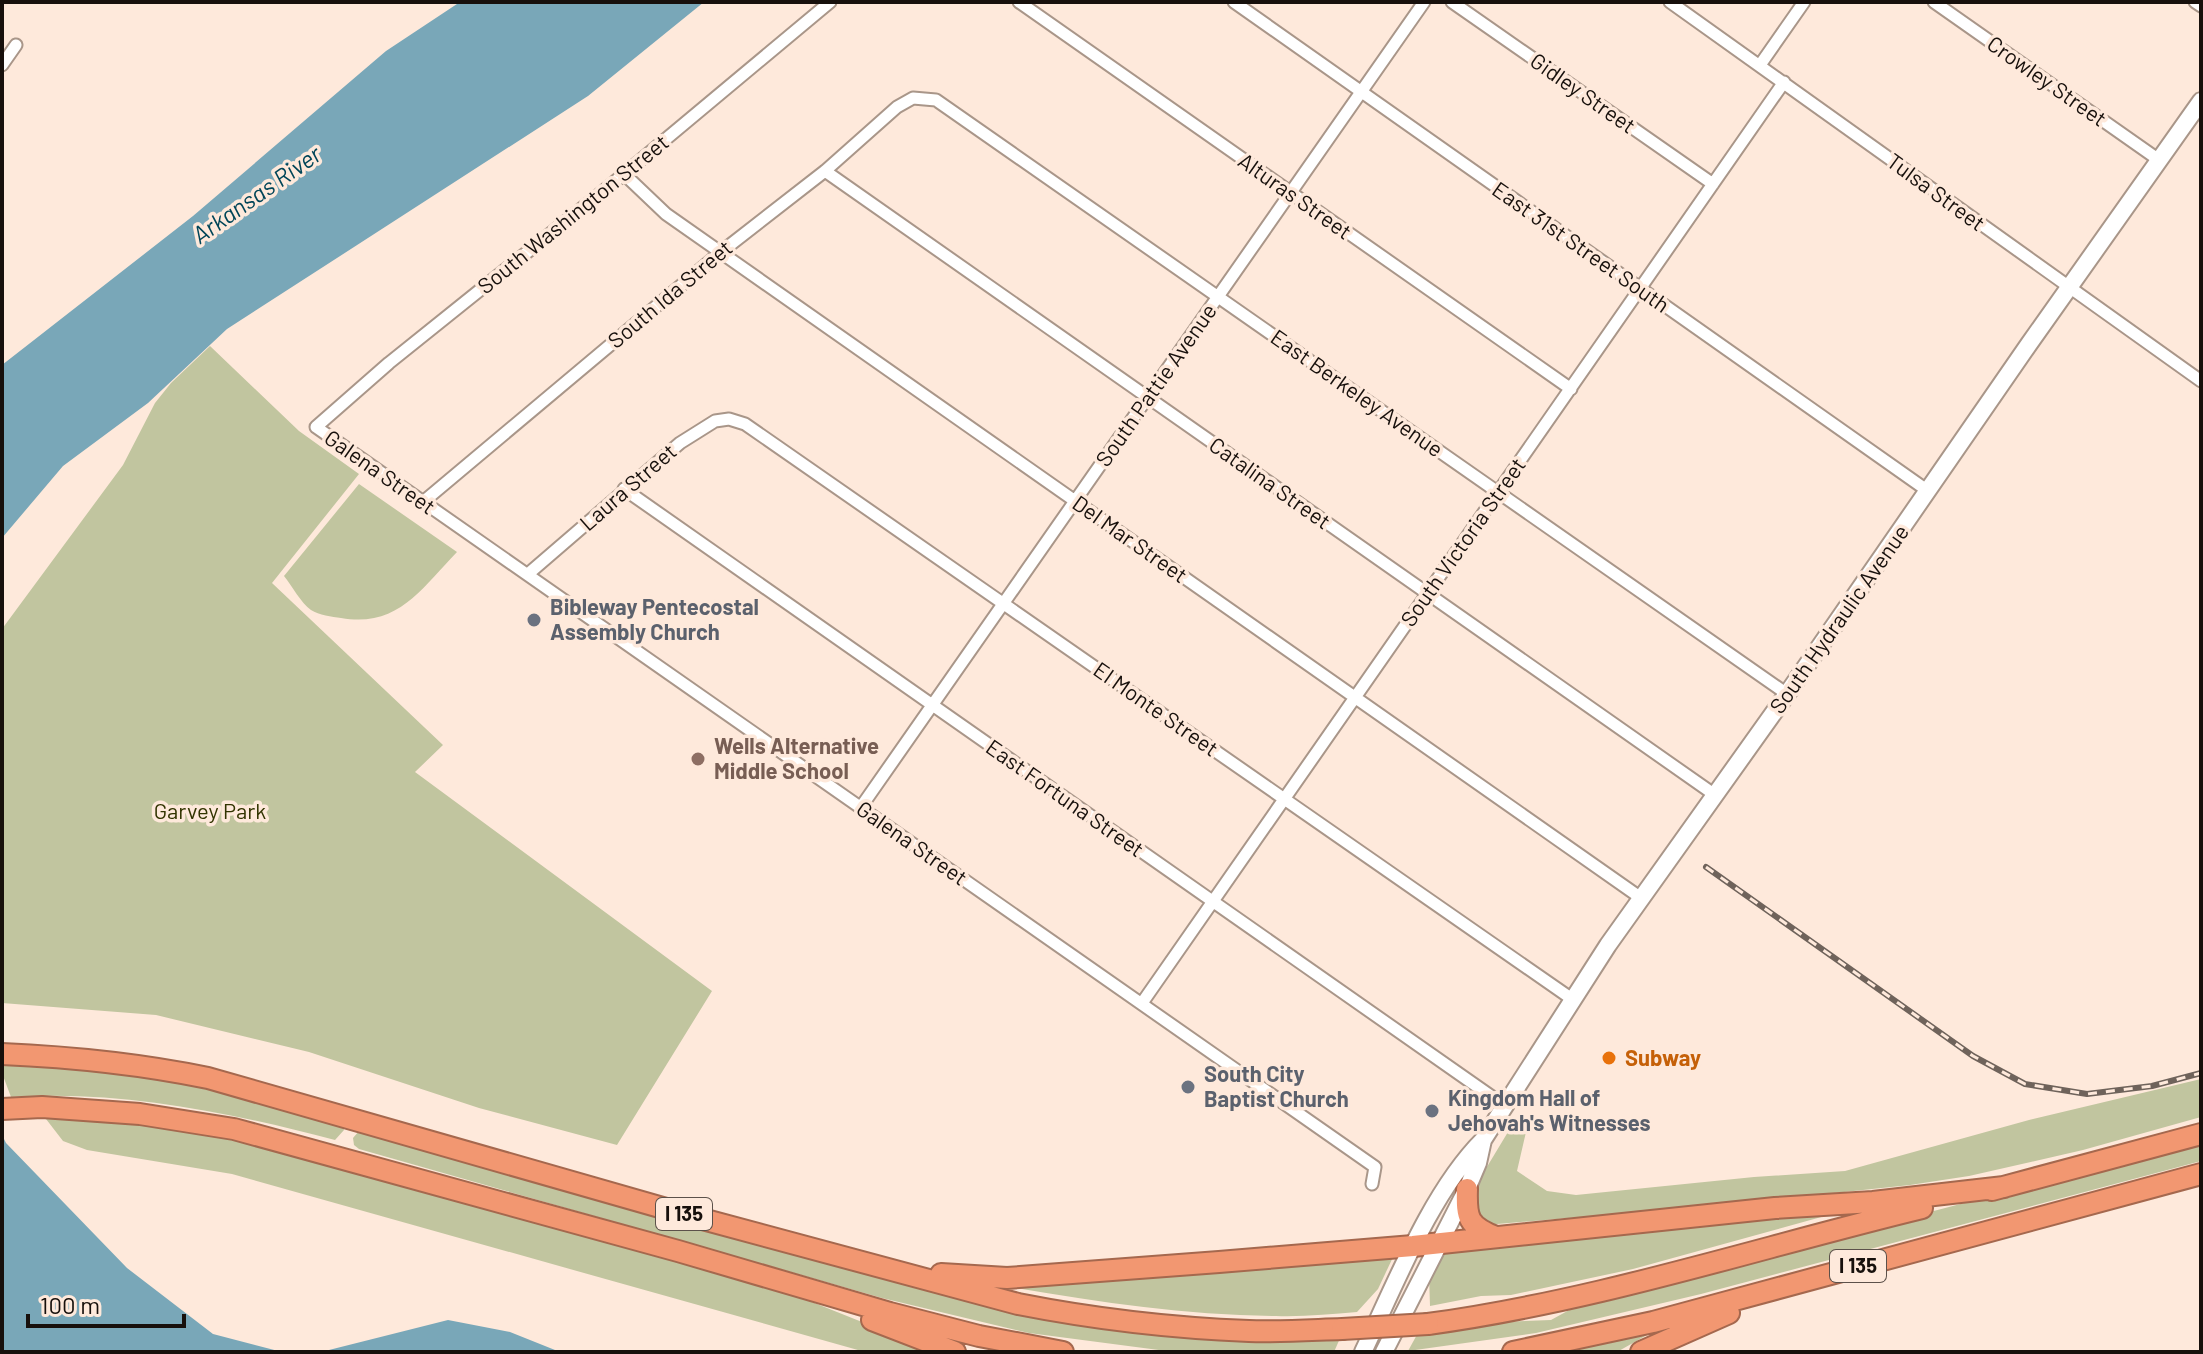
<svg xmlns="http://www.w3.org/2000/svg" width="2203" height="1354" viewBox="0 0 2203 1354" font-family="Barlow,sans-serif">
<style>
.green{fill:#c1c59f}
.water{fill:#79a7b8}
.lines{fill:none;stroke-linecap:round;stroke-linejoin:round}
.street-casing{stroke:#a99689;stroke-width:15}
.secondary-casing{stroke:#a99689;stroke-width:20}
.highway-casing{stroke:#a5684e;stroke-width:24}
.street{stroke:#fff;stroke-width:11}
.secondary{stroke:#fff;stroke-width:16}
.highway{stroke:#f29771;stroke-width:20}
.rail-casing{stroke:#6f635b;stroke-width:6}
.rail{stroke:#fee9db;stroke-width:3;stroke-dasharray:9;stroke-linecap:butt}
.highway-bridge-casing{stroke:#a5684e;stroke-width:24;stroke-linecap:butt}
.highway-bridge{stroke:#f29771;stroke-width:20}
.worship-dot{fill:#6b7280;stroke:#fee9db;stroke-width:3}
.education-dot{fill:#8d6e63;stroke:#fee9db;stroke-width:3}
.food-dot{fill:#e8710a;stroke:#fee9db;stroke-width:3}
.labels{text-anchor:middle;stroke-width:7;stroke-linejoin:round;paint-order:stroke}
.shield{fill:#fee9db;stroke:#5c514a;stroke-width:2}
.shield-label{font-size:20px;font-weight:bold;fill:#17100c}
.street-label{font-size:22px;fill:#17100c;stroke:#fee9db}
.worship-label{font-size:22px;font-weight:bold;fill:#5b616d;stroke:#fee9db;text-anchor:start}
.education-label{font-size:22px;font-weight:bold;fill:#785e54;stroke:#fee9db;text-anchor:start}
.park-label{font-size:22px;fill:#323401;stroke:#fee9db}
.food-label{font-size:22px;font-weight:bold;fill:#c56008;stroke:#fee9db;text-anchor:start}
.water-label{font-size:24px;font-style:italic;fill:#004558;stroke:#fee9db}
</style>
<rect width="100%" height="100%" fill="#fee9db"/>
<path class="green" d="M 210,346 L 299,431 L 359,474 L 272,583 L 443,745 L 415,772 L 712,991 L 617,1145 L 479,1108 L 309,1052 L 156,1015 L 2,1003 L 2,629 L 123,465 L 155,403 L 171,383 Z
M 359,484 L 457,552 C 421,589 398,628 341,618 C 332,617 319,615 311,610 C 301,603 292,586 284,576 Z
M 2,1064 L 135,1072 L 191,1081 L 343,1126 L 344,1130 L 335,1140 C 228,1112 121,1090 11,1097 L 2,1073 Z
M 2201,1079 L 2201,1117 L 2083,1150 L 1969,1176 L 1910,1185 L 1701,1207 L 1497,1224 L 1488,1224 L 1474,1210 L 1476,1185 L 1511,1127 L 1518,1127 L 1526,1132 L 1517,1171 L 1547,1191 L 1576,1195 L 1754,1177 L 1845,1171 L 2029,1120 Z
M 91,1117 L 183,1128 L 273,1147 L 792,1294 L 937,1352 L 865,1352 L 232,1174 L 87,1150 L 63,1141 L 46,1119 Z
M 359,1131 L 953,1297 L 1341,1336 L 1334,1352 L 1174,1352 L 1029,1333 L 882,1298 L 359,1149 L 354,1145 L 353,1138 Z
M 2201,1141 L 2201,1161 L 1701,1294 L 1536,1333 L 1408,1351 L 1419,1331 L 1499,1322 L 1551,1320 L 1582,1303 Z
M 1843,1211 L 1633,1269 L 1511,1295 L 1481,1296 L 1430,1306 L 1429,1275 L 1440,1249 Z
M 1394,1255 L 1378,1289 L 1357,1312 C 1330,1314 1303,1317 1276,1316 C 1183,1315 1091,1301 999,1285 Z
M 1654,1331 L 1617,1352 L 1556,1352 Z"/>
<path class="water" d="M 460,2 L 704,2 L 588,96 L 227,329 L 148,403 L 63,466 L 2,538 L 2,365 L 193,216 L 386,51 Z
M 2,1135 L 6,1143 L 127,1268 L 213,1334 L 282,1352 L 2,1352 Z
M 448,1320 L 510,1332 L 560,1352 L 321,1352 Z"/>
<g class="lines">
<g class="street-casing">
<path id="street" d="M 830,2 L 606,189 L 389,363 L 316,427 L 1375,1167 L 1372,1184
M 1019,2 L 1571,389
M 1234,2 L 1928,491
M 1452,2 L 1713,184
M 1670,2 L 2201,381
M 1934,2 L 2159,160
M 2195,2 L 2201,6
M 2,65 L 16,45
M 1760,65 L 1804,2
M 825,171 L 1715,795
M 624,174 L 666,214 L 1641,898
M 624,489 L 1505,1106
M 423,502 L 721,252 L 825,171 L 897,107 L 913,98 L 936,100 L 1787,694
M 528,574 L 680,443 L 715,421 L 729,419 L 745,424 L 1572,999
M 861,807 L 1424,2
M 1142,1003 L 1784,82"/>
</g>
<g class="secondary-casing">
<path id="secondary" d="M 1363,1352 C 1395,1285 1431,1192 1483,1140 L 1608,945 L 1787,694 L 2029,344 L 2201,101
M 1384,1352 L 1467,1189 L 1478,1163 L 1483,1140"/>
</g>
<g class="highway-casing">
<path id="highway" d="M 2,1054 C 71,1057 140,1064 208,1078 L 691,1216 L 1018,1304 C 1094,1319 1171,1328 1249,1331 C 1280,1332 1311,1330 1342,1329
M 2,1109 L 42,1107 L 140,1114 L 234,1129 L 678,1251 L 890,1313 L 979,1336 L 1063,1352
M 1467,1189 C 1466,1218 1468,1226 1496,1237
M 1992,1190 L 2201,1134
M 941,1274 L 1007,1278 L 1219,1262 L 1413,1246 L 1775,1208 L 1873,1202 L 2004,1187
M 872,1320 L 955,1352
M 1428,1324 C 1597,1301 1757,1248 1922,1208
M 1513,1352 L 1653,1322 L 2201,1174
M 1641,1352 L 1729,1313"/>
</g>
<use href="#street" class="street"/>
<use href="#secondary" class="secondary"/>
<use href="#highway" class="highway"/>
<g class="rail-casing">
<path id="rail" d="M 1706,867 L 1973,1056 L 2025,1084 L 2087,1094 L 2152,1086 L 2201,1073"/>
</g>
<use href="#rail" class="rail"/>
<g class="highway-bridge-casing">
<path id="highway-bridge" d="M 1342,1329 L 1428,1324"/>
</g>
<use href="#highway-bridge" class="highway-bridge"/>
</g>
<g class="worship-dot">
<circle cx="534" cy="620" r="8"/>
<circle cx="1188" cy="1087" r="8"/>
<circle cx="1432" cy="1111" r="8"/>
</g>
<circle class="education-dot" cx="698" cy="759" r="8"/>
<circle class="food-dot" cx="1609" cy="1058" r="8"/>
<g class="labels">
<g class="shield">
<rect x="656" y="1198" width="56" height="32" rx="6"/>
<rect x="1830" y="1250" width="56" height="32" rx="6"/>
</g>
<g class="shield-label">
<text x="684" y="1221">I 135</text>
<text x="1858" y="1273">I 135</text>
</g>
<g class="street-label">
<text transform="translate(2047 81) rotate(35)" y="8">Crowley Street</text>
<text transform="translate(1583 93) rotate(35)" y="8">Gidley Street</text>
<text transform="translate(1936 192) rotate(36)" y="8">Tulsa Street</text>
<text transform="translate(1295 196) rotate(35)" y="8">Alturas Street</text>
<text transform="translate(573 214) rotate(-39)" y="8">South Washington Street</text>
<text transform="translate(1581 247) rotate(35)" y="8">East 31st Street South</text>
<text transform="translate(670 294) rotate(-40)" y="8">South Ida Street</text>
<text transform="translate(1156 385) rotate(-55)" y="8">South Pattie Avenue</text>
<text transform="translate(1357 393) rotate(35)" y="8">East Berkeley Avenue</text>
<text transform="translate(380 472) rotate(35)" y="8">Galena Street</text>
<text transform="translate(1270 483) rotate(35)" y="8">Catalina Street</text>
<text transform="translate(628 487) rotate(-41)" y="8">Laura Street</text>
<text transform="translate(1130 539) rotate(35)" y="8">Del Mar Street</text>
<text transform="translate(1463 542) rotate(-55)" y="8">South Victoria Street</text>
<text transform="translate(1839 619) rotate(-55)" y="8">South Hydraulic Avenue</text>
<text transform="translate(1156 709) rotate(35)" y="8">El Monte Street</text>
<text transform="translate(1065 798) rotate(35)" y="8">East Fortuna Street</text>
<text transform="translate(912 843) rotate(35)" y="8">Galena Street</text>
</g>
<g class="worship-label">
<text x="550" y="615">Bibleway Pentecostal<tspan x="550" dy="25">Assembly Church</tspan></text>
<text x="1204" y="1082">South City<tspan x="1204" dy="25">Baptist Church</tspan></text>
<text x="1448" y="1106">Kingdom Hall of<tspan x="1448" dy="25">Jehovah's Witnesses</tspan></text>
</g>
<g class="education-label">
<text x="714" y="754">Wells Alternative<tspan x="714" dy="25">Middle School</tspan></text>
</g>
<g class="park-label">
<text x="210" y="819">Garvey Park</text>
</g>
<g class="food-label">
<text x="1625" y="1066">Subway</text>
</g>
<g class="water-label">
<text transform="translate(257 195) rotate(-35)" y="8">Arkansas River</text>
</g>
</g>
<rect width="2203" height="1354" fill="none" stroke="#17100c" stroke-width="8"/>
<path d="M28 1314v12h156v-12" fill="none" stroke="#17100c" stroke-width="4"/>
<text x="40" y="1314" font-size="24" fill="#17100c" stroke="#fee9db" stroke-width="6" paint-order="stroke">100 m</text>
</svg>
